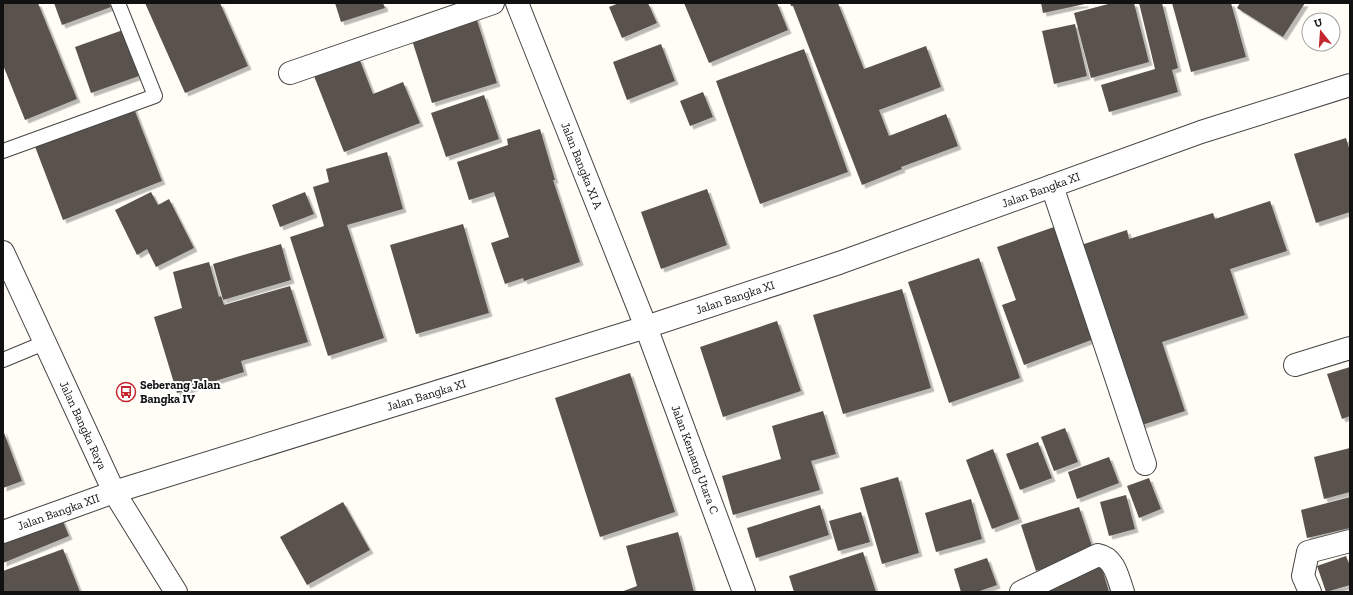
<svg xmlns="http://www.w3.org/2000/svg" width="1353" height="595" viewBox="0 0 1353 595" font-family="'Zilla Slab',serif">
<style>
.building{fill:#5a524d;filter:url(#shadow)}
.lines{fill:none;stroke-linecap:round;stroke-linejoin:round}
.service-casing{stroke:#444;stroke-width:16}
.minor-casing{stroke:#444;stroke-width:24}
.tertiary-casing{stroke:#444;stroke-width:24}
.service{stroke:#fff;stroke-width:14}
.minor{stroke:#fff;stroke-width:22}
.tertiary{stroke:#fff;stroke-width:22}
.labels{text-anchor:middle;stroke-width:4;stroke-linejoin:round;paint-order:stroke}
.street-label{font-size:12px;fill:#111;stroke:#fff}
.poi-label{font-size:12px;font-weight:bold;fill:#111;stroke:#fff;text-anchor:start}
</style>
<defs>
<filter id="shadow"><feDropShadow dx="3.5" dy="3.5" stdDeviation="0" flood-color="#0004"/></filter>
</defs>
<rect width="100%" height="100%" fill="#fffdf5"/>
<path class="building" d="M 3,3 L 38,3 L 77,99 L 25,120 L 3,65 Z
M 54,3 L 109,3 L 111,7 L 62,25 Z
M 145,3 L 220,3 L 248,66 L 185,93 Z
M 335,3 L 383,3 L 385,8 L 341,22 Z
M 619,3 L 648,3 L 657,23 L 622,38 L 609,7 Z
M 684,3 L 777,3 L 788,30 L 709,63 Z
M 790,3 L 838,3 L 864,69 L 926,46 L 941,87 L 879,110 L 889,136 L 946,114 L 958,146 L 901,167 L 902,169 L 862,185 L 793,6 L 791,6 Z
M 1041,3 L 1085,3 L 1085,4 L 1043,13 Z
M 1112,3 L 1134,3 L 1149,62 L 1091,78 L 1074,13 Z
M 1139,3 L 1162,3 L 1178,68 L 1172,70 L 1178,92 L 1109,112 L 1101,85 L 1155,69 Z
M 1172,3 L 1231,3 L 1246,57 L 1191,72 Z
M 1240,3 L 1305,3 L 1283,37 L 1237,8 Z
M 476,17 L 497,83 L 432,103 L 411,37 Z
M 1075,24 L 1087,76 L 1054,84 L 1042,31 Z
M 123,30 L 139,76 L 91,93 L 75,47 Z
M 661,44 L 675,81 L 627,100 L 613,62 Z
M 804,49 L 848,172 L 760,204 L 716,81 Z
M 359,58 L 373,94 L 403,82 L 420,123 L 344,152 L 314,76 Z
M 703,92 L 713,117 L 690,126 L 680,101 Z
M 484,95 L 499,139 L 446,157 L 431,113 Z
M 133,106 L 162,181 L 63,220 L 34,144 Z
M 540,129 L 555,180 L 553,180 L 580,262 L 524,281 L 523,278 L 505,284 L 491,243 L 509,237 L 494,192 L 469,200 L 457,162 L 508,145 L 507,139 Z
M 1346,138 L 1350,151 L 1350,212 L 1316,223 L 1294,154 Z
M 387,152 L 403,209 L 347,225 L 384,338 L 328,356 L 290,237 L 324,226 L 313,187 L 329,182 L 326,169 Z
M 707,189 L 727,245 L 661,269 L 641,212 Z
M 151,192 L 158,205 L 169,199 L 194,248 L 156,267 L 147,249 L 137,255 L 115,210 Z
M 305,192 L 314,214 L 280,227 L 272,205 Z
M 1270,201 L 1287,251 L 1230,269 L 1245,315 L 1162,342 L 1185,411 L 1139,426 L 1081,245 L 1127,230 L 1129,239 L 1213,213 L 1215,219 Z
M 463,224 L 489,313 L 416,334 L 390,245 Z
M 1054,227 L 1094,339 L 1024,365 L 1002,305 L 1016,300 L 997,247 Z
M 281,244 L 291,280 L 223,300 L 213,264 Z
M 979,258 L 1020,378 L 949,403 L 908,282 Z
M 209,262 L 219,297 L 221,296 L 224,305 L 290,286 L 308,342 L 241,361 L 244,372 L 177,393 L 154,317 L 182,308 L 173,272 Z
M 902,289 L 931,388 L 843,414 L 813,315 Z
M 777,321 L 801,391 L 723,417 L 700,347 Z
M 1350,367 L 1350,416 L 1342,419 L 1327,374 Z
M 630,373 L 675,512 L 600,537 L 555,398 Z
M 823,411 L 836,454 L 811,461 L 820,490 L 733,515 L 722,476 L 781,459 L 772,426 Z
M 1065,428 L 1078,462 L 1054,471 L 1041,437 Z
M 3,430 L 22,481 L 3,488 Z
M 1038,442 L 1052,478 L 1020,490 L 1006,454 Z
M 1350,448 L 1350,492 L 1324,499 L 1314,457 Z
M 993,449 L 1019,519 L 992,529 L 966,460 Z
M 1109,457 L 1119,483 L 1077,499 L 1068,472 Z
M 898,477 L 919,553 L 882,564 L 860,488 Z
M 1149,478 L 1161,509 L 1139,518 L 1127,486 Z
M 1126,495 L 1135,529 L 1109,536 L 1100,502 Z
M 1350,497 L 1350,528 L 1307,538 L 1301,510 Z
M 971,499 L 982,539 L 936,552 L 925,513 Z
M 343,502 L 370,550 L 307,585 L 280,537 Z
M 820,505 L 829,535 L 756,558 L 747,528 Z
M 1079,507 L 1094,552 L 1036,571 L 1021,525 Z
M 59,512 L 69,536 L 3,563 L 3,535 Z
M 861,512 L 870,542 L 838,551 L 829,521 Z
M 678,532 L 694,592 L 621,592 L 637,586 L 626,546 Z
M 63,549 L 80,592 L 3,592 L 3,571 Z
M 863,552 L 876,592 L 794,592 L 789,576 Z
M 1346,556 L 1350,566 L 1350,585 L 1326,592 L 1317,566 Z
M 987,558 L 997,585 L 977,592 L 961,592 L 954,569 Z
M 1101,565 L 1109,592 L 1031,592 Z"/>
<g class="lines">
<g class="service-casing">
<path id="service" d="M 3,151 L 155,96 L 118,3
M 3,360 L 44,343"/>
</g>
<g class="minor-casing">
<g id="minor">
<path id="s1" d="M 517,3 L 646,327 L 744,592"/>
<path d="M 290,73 L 493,3"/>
<path d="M 1052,186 L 1145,464"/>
<path d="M 1295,365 L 1350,348"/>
<path id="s2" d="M 3,532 L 114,492 L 646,327 L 839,263 L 1201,132 L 1350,85"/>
<path d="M 1021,592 L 1098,555 C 1115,558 1118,578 1123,592"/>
<path d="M 1310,592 L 1303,576 L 1308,552 L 1350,541"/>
</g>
</g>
<g class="tertiary-casing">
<g id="tertiary">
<path id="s3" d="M 3,252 L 114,492 L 176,592"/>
</g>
</g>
<use href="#service" class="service"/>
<use href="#minor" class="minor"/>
<use href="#tertiary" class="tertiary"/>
</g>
<defs>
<g id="bus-ring" transform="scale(1)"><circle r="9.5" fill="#fff" stroke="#c4262e" stroke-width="1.5"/><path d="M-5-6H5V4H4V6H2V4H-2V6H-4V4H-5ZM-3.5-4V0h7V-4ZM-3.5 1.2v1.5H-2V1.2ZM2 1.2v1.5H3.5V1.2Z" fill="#c4262e"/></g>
</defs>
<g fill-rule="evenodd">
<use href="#bus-ring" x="126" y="392"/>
</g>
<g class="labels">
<g class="street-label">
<text dy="4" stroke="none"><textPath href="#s1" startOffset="175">Jalan Bangka XI A</textPath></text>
<text dy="4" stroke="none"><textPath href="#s2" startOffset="1093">Jalan Bangka XI</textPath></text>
<text dy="4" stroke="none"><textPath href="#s2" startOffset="769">Jalan Bangka XI</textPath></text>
<text dy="4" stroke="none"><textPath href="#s2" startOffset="445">Jalan Bangka XI</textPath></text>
<text dy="4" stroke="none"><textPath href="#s3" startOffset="191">Jalan Bangka Raya</textPath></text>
<text dy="4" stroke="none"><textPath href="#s1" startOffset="490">Jalan Kemang Utara C</textPath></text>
<text dy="4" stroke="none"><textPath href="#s2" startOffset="59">Jalan Bangka XII</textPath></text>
</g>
<g class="poi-label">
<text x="140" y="389">Seberang Jalan<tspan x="140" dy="14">Bangka IV</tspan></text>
</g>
</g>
<rect width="1353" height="595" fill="none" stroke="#111111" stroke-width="8"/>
<g transform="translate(1321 32) rotate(343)"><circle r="19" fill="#ffffff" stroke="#a0a0a0"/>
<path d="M0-3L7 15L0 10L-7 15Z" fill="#c4262e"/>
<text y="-6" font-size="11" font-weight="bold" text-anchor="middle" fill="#111111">U</text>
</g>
</svg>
